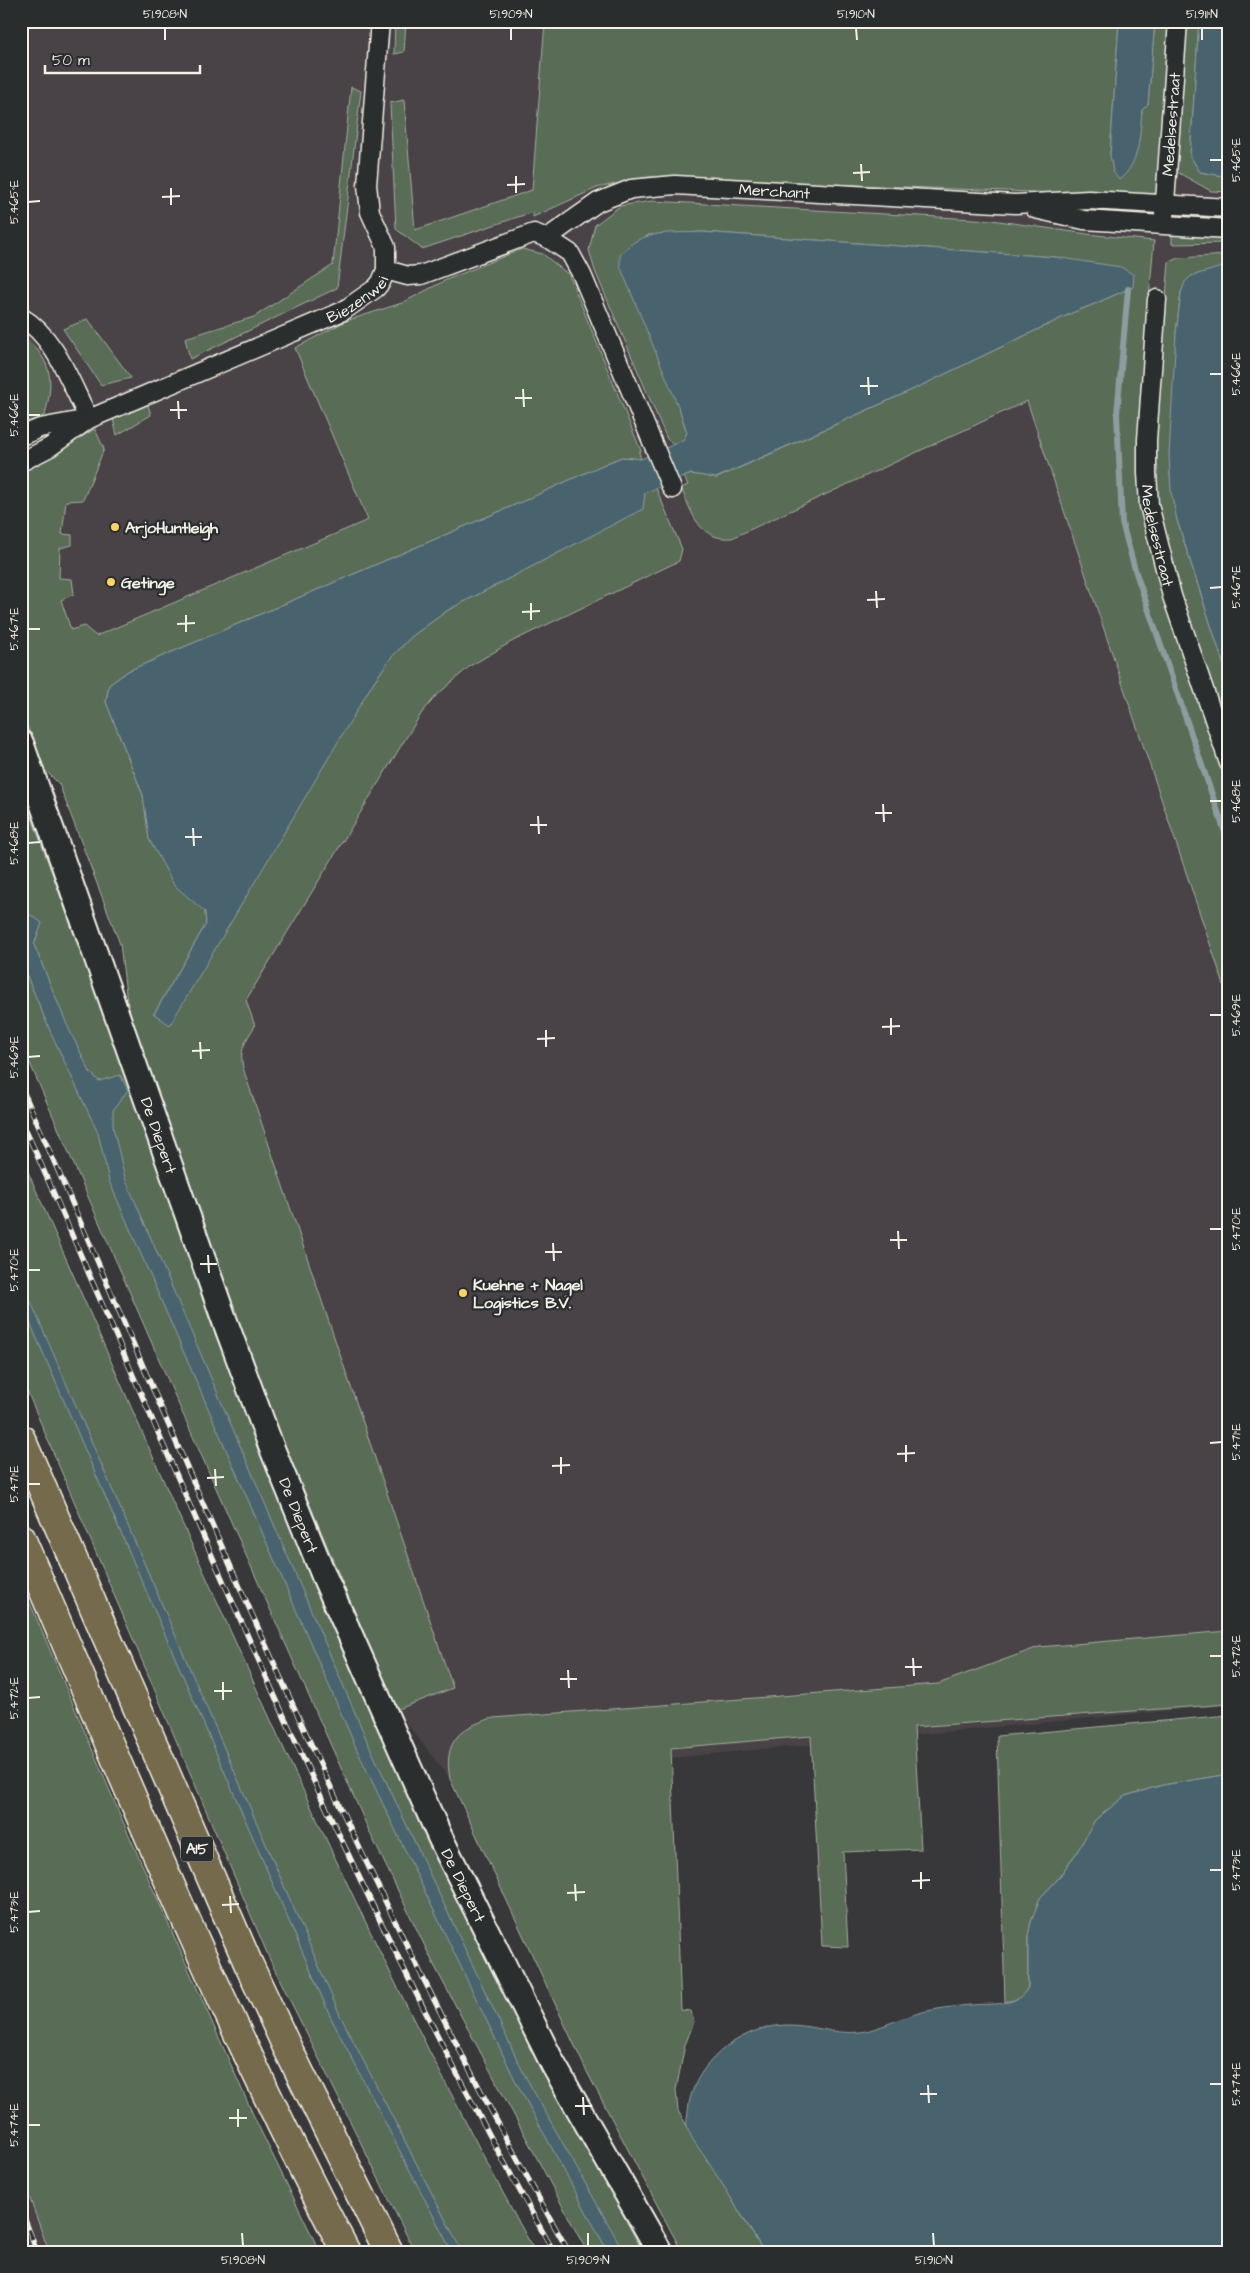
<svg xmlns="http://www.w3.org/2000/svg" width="1250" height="2273" viewBox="0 0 1250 2273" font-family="'Architects Daughter',sans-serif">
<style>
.built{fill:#484346}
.green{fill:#586c57;stroke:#a6aea0}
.water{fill:#49646e;stroke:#8d9c9f}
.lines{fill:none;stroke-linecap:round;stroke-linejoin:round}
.stream{stroke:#8d9c9f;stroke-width:6}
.minor-casing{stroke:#f4f1e8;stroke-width:21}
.secondary-casing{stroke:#f4f1e8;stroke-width:28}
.motorway-casing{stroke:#f4f1e8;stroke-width:31}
.minor{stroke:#2a2d2e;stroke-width:18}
.secondary{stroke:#2a2d2e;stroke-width:24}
.motorway{stroke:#756b4b;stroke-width:28}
.rail-casing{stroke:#f4f1e8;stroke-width:5.5}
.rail{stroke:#2a2d2e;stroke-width:4;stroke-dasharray:11;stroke-linecap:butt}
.ticks{fill:none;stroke:#f4f1e8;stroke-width:2}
.poi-dot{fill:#ffd166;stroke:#2a2d2e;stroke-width:2}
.labels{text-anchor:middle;stroke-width:4.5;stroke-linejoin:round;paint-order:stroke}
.shield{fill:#2a2d2e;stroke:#b7b6b0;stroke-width:1}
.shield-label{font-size:15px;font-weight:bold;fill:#f4f1e8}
.street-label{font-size:16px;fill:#f4f1e8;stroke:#2a2d2e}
.poi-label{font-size:16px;font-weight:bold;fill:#f4f1e8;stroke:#2a2d2e;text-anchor:start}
.neatline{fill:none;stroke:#f4f1e8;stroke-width:2}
.ticks-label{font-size:12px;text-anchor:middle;fill:#f4f1e8}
</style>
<rect width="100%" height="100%" fill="#383739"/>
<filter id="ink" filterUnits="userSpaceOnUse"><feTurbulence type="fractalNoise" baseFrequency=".02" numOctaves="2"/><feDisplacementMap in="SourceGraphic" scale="10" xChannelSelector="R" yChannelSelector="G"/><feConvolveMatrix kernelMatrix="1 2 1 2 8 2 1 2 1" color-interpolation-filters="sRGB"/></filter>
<g filter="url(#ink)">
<path class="built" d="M 21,21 L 1229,21 L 1229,1705 L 450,1779 L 396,1710 L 72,773 L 45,528 L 53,462 L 21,413 Z
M 21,2174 L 49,2252 L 24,2252 L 21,2243 Z"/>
<path class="green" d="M 395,21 L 406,21 L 404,52 L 394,54 Z
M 545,21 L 1119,21 L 1110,155 L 1139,140 L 1142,110 L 1148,104 L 1155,21 L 1170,21 L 1157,194 L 1110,195 L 648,177 L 597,188 L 533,217 L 533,212 L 422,249 L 396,229 L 390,103 L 404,100 L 415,230 L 532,190 Z
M 1187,21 L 1199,21 L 1190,156 L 1200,172 L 1229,177 L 1229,192 L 1211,191 L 1177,172 Z
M 351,87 L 361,91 L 337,288 L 190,359 L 185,338 L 254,317 L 333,265 Z
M 652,201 L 992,220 L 1087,234 L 1154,241 L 1139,414 L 1141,498 L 1150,544 L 1167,608 L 1229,788 L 1229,1000 L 1027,401 L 732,538 C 699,541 692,513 681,488 L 688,485 L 684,477 L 691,474 L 717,478 L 914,389 L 1074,312 C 1094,305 1113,295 1133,287 L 1055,257 L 702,232 L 648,235 L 680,411 L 687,433 L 683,440 L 673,445 L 667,439 L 595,271 L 589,250 L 595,225 L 620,206 Z
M 1172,235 L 1229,236 L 1229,243 L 1172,244 Z
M 522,249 L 543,254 L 569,275 L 641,451 L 639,452 L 641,459 L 622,457 L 607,463 L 517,504 L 128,671 L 109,685 L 106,702 L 143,795 L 149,839 L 196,903 L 205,912 L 206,924 L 154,1014 L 373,683 L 390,659 L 411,637 L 448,610 L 642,509 L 645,493 L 656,488 L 682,549 L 679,561 L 513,641 L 470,666 L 436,696 L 421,714 L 401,746 L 246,1000 L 255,1026 C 235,1055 241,1061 251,1092 L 453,1688 L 396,1710 L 278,1429 L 243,1336 L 137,1039 L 127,1002 L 120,944 L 59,784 L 39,764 L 21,705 L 21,473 L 95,429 L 104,449 L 83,500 L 66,501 L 62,534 L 72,535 L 72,545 L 60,548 L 59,578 L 72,579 L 74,594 L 61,600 L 71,630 L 84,626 L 96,636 L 368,520 L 295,348 L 346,321 L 402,303 L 446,280 Z
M 1229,255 L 1229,267 L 1191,276 L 1181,292 L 1176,333 L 1170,475 L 1177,520 L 1229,681 L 1229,740 L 1176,585 L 1163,535 L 1158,505 L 1155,467 L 1155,424 L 1169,262 L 1178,258 Z
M 88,319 L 131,378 L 101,385 L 63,329 Z
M 21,333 C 51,361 55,375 45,415 L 21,427 Z
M 148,405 L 151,415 L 117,435 L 113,419 Z
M 21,788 L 126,1076 L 210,1321 L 312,1577 L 414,1808 L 480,1948 L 643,2252 L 587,2252 L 435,1967 L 370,1833 L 174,1394 L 21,1043 L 21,962 L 51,1032 L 67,1026 L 34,945 L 41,923 L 21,908 Z
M 21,1156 C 184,1526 340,1897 535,2252 L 415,2252 L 270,1960 L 21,1377 Z
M 21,1582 L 121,1817 L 256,2121 L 320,2252 L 49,2252 L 21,2174 Z
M 1229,1631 L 1229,1704 L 914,1727 L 921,1849 L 843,1852 L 848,1947 L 822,1946 L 811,1736 L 671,1748 L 681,2010 L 691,2011 L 694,2022 L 685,2045 L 676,2090 L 678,2111 L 764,2252 L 682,2252 L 586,2070 L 450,1779 C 443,1742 459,1727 493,1718 L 938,1684 L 1039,1647 Z
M 1229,1715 L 1229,1774 L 1163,1785 L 1125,1796 L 1095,1820 L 1077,1852 L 1057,1880 L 1040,1898 L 1031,1922 L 1028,1936 L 1028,1987 C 1023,1998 1016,2000 1005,2002 L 997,1736 Z"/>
<path class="water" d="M 1119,21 L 1155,21 L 1148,104 L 1142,110 C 1140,134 1140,164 1119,180 L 1113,172 L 1110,155 Z
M 1199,21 L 1229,21 L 1229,177 L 1200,172 L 1190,156 Z
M 702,232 L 1055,257 L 1121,267 L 1134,275 L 1133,287 C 1113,295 1094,305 1074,312 L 914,389 L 716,478 L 691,474 L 645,493 L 643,509 L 448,610 L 411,637 L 390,659 L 373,683 L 170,1025 L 154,1014 L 206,924 L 205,912 L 174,885 L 149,839 L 143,795 L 106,702 L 109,685 L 128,671 L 517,504 L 607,463 L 622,457 L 641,459 L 683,440 L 687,433 L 680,411 L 620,266 L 620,255 C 641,228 671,234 702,232 Z
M 1222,267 L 1229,267 L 1229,681 L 1177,520 L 1171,492 L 1169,454 L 1176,333 L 1181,293 L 1185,282 L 1191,276 Z
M 21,908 L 42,923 L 34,945 L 68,1027 L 90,1072 L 99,1081 L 120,1075 L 128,1090 L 113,1110 L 113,1127 L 125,1178 L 368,1743 L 524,2074 L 624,2252 L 608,2252 L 515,2080 L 357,1750 L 109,1181 L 98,1133 L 51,1033 L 21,962 Z
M 21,1279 L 340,2015 L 462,2252 L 452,2252 L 331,2018 L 21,1302 Z
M 1229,1774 L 1229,2252 L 764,2252 C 746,2222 727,2191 708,2162 C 702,2152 689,2137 687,2126 C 686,2121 688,2115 688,2111 C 692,2064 739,2027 785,2025 C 810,2024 834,2035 860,2032 C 875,2030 889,2023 903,2018 C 923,2010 949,2007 970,2005 C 989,2003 1019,2008 1028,1987 L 1028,1936 L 1031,1922 L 1040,1898 L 1057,1880 L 1077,1852 L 1095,1820 L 1125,1796 L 1163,1785 Z"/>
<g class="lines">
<path class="stream" d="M 1128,289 L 1117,414 L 1122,523 L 1136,573 L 1229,844"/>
<g class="minor-casing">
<g id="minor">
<path d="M 1035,209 L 1084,220 L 1229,229"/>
<path id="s1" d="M 1164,216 L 1178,21"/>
<path d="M 547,238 L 570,253 L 582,275 L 672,489"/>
<path id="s2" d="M 386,270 L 408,276 L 421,275 L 534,233 L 547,238 L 598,202 L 631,189 L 675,185 L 1015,204 L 1089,200 L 1229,208"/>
<path id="s3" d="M 1157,299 L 1147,440 L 1147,473 L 1149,505 L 1172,596 L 1229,763"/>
<path d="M 21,317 C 56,337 71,385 89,419"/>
<path d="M 21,436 L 40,428 L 83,420"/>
<path id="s4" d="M 21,462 L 50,447 L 89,419 L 343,311 L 376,288 L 381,282 L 386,270 L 386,247 L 370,212 L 367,185 L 380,21"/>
</g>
</g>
<g class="secondary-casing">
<g id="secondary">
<path id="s5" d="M 21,743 L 223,1316 L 271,1446 L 324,1576 L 440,1837 L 553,2064 L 660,2252"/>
</g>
</g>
<g class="motorway-casing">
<path id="motorway" d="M 21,1439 L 248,1963 L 286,2045 L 389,2252
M 21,1538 C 124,1778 224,2021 346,2252"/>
</g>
<use href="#minor" class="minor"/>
<use href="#secondary" class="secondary"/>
<use href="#motorway" class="motorway"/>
<g class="rail-casing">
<path id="rail" d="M 21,1086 C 194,1479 356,1879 569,2252
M 21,1119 C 190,1501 347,1889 554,2252
M 21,2209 L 37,2252"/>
</g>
<use href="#rail" class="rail"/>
</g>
</g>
<path class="ticks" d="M 165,28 L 165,40M 511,28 L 511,40M 856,28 L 857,40M 1202,28 L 1202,40M 1210,160 L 1222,160M 861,164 L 862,181M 853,173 L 870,172M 516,176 L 516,193M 507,185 L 525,184M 171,188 L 171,205M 162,197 L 180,196M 28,202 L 40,201M 1210,374 L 1222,374M 868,377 L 869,395M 860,386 L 878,386M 523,389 L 524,407M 515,398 L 532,398M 178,401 L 179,419M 170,410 L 187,410M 28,415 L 40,415M 1210,588 L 1222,587M 876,591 L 877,608M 867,600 L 885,599M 531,603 L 531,620M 522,612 L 540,611M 186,615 L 186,632M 177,624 L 195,623M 28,629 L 40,629M 1210,801 L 1222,801M 883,804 L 884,822M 875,813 L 892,813M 538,816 L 539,834M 530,825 L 547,825M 193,828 L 194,846M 185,837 L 202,837M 28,843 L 40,842M 1210,1015 L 1222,1015M 891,1018 L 891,1035M 882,1027 L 900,1026M 546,1030 L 546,1047M 537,1039 L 555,1038M 200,1042 L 201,1059M 192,1051 L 210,1050M 28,1057 L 40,1056M 1210,1229 L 1222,1229M 898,1231 L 899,1249M 890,1240 L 907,1240M 553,1243 L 554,1261M 545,1252 L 562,1252M 208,1255 L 209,1273M 200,1264 L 217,1264M 28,1270 L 40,1270M 1210,1443 L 1222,1442M 906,1445 L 906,1462M 897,1454 L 915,1453M 561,1457 L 561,1474M 552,1466 L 570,1465M 215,1469 L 216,1486M 207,1478 L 224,1477M 28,1484 L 40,1484M 1210,1656 L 1222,1656M 913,1658 L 914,1676M 905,1667 L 922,1667M 568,1670 L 569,1688M 560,1679 L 577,1679M 223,1682 L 223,1700M 214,1691 L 232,1691M 28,1698 L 40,1697M 1210,1870 L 1222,1870M 921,1872 L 921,1889M 912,1881 L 930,1880M 575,1884 L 576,1901M 567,1893 L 585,1892M 230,1896 L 231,1913M 222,1905 L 239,1904M 28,1912 L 40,1911M 1210,2084 L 1222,2084M 928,2085 L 929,2103M 920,2094 L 937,2094M 583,2097 L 584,2115M 575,2106 L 592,2106M 238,2109 L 238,2127M 229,2118 L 247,2118M 28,2125 L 40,2125M 242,2233 L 243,2246M 588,2233 L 588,2246M 933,2233 L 934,2246"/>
<g class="poi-dot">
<circle cx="115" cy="527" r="5"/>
<circle cx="111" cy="582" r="5"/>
<circle cx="463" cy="1293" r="5"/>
</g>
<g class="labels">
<rect class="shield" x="181" y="1836.5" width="32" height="25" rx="4"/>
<g class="shield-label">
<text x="197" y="1854">A15</text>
</g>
<g class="street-label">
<text dy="6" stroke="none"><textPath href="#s1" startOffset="92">Medelsestraat</textPath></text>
<text dy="6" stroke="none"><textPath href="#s2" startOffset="412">Merchant</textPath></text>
<text dy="6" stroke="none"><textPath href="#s4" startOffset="375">Biezenwei</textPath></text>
<text dy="6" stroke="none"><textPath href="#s3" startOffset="238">Medelsestraat</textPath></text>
<text dy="6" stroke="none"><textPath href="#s5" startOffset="416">De Diepert</textPath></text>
<text dy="6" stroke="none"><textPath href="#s5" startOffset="821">De Diepert</textPath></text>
<text dy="6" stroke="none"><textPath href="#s5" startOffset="1226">De Diepert</textPath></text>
</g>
<g class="poi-label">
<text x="125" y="533">ArjoHuntleigh</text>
<text x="121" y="588">Getinge</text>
<text x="473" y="1290">Kuehne + Nagel<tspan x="473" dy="18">Logistics B.V.</tspan></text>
</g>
</g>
<rect width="1250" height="2273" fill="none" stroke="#2a2d2e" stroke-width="55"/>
<path d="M45 65v8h155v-8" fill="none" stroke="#f4f1e8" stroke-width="2.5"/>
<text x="52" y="65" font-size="15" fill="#f4f1e8" stroke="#2a2d2e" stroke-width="4" paint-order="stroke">50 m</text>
<rect x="28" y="28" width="1194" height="2218" class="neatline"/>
<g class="ticks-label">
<text x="165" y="18">51.908°N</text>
<text x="511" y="18">51.909°N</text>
<text x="856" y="18">51.910°N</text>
<text x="1202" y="18">51.911°N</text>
<text transform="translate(1236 160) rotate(-90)" y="4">5.465°E</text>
<text transform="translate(14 202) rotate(-90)" y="4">5.465°E</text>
<text transform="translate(1236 374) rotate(-90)" y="4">5.466°E</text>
<text transform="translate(14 415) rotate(-90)" y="4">5.466°E</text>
<text transform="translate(1236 587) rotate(-90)" y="4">5.467°E</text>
<text transform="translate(14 629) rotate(-90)" y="4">5.467°E</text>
<text transform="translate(1236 801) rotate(-90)" y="4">5.468°E</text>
<text transform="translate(14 843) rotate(-90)" y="4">5.468°E</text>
<text transform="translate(1236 1015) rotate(-90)" y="4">5.469°E</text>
<text transform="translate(14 1057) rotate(-90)" y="4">5.469°E</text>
<text transform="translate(1236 1229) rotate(-90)" y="4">5.470°E</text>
<text transform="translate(14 1270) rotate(-90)" y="4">5.470°E</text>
<text transform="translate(1236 1442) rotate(-90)" y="4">5.471°E</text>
<text transform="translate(14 1484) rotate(-90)" y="4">5.471°E</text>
<text transform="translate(1236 1656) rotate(-90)" y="4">5.472°E</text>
<text transform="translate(14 1698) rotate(-90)" y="4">5.472°E</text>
<text transform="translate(1236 1870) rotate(-90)" y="4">5.473°E</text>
<text transform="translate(14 1912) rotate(-90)" y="4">5.473°E</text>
<text transform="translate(1236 2084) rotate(-90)" y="4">5.474°E</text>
<text transform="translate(14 2125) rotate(-90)" y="4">5.474°E</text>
<text x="243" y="2264">51.908°N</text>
<text x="588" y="2264">51.909°N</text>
<text x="934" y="2264">51.910°N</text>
</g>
</svg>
